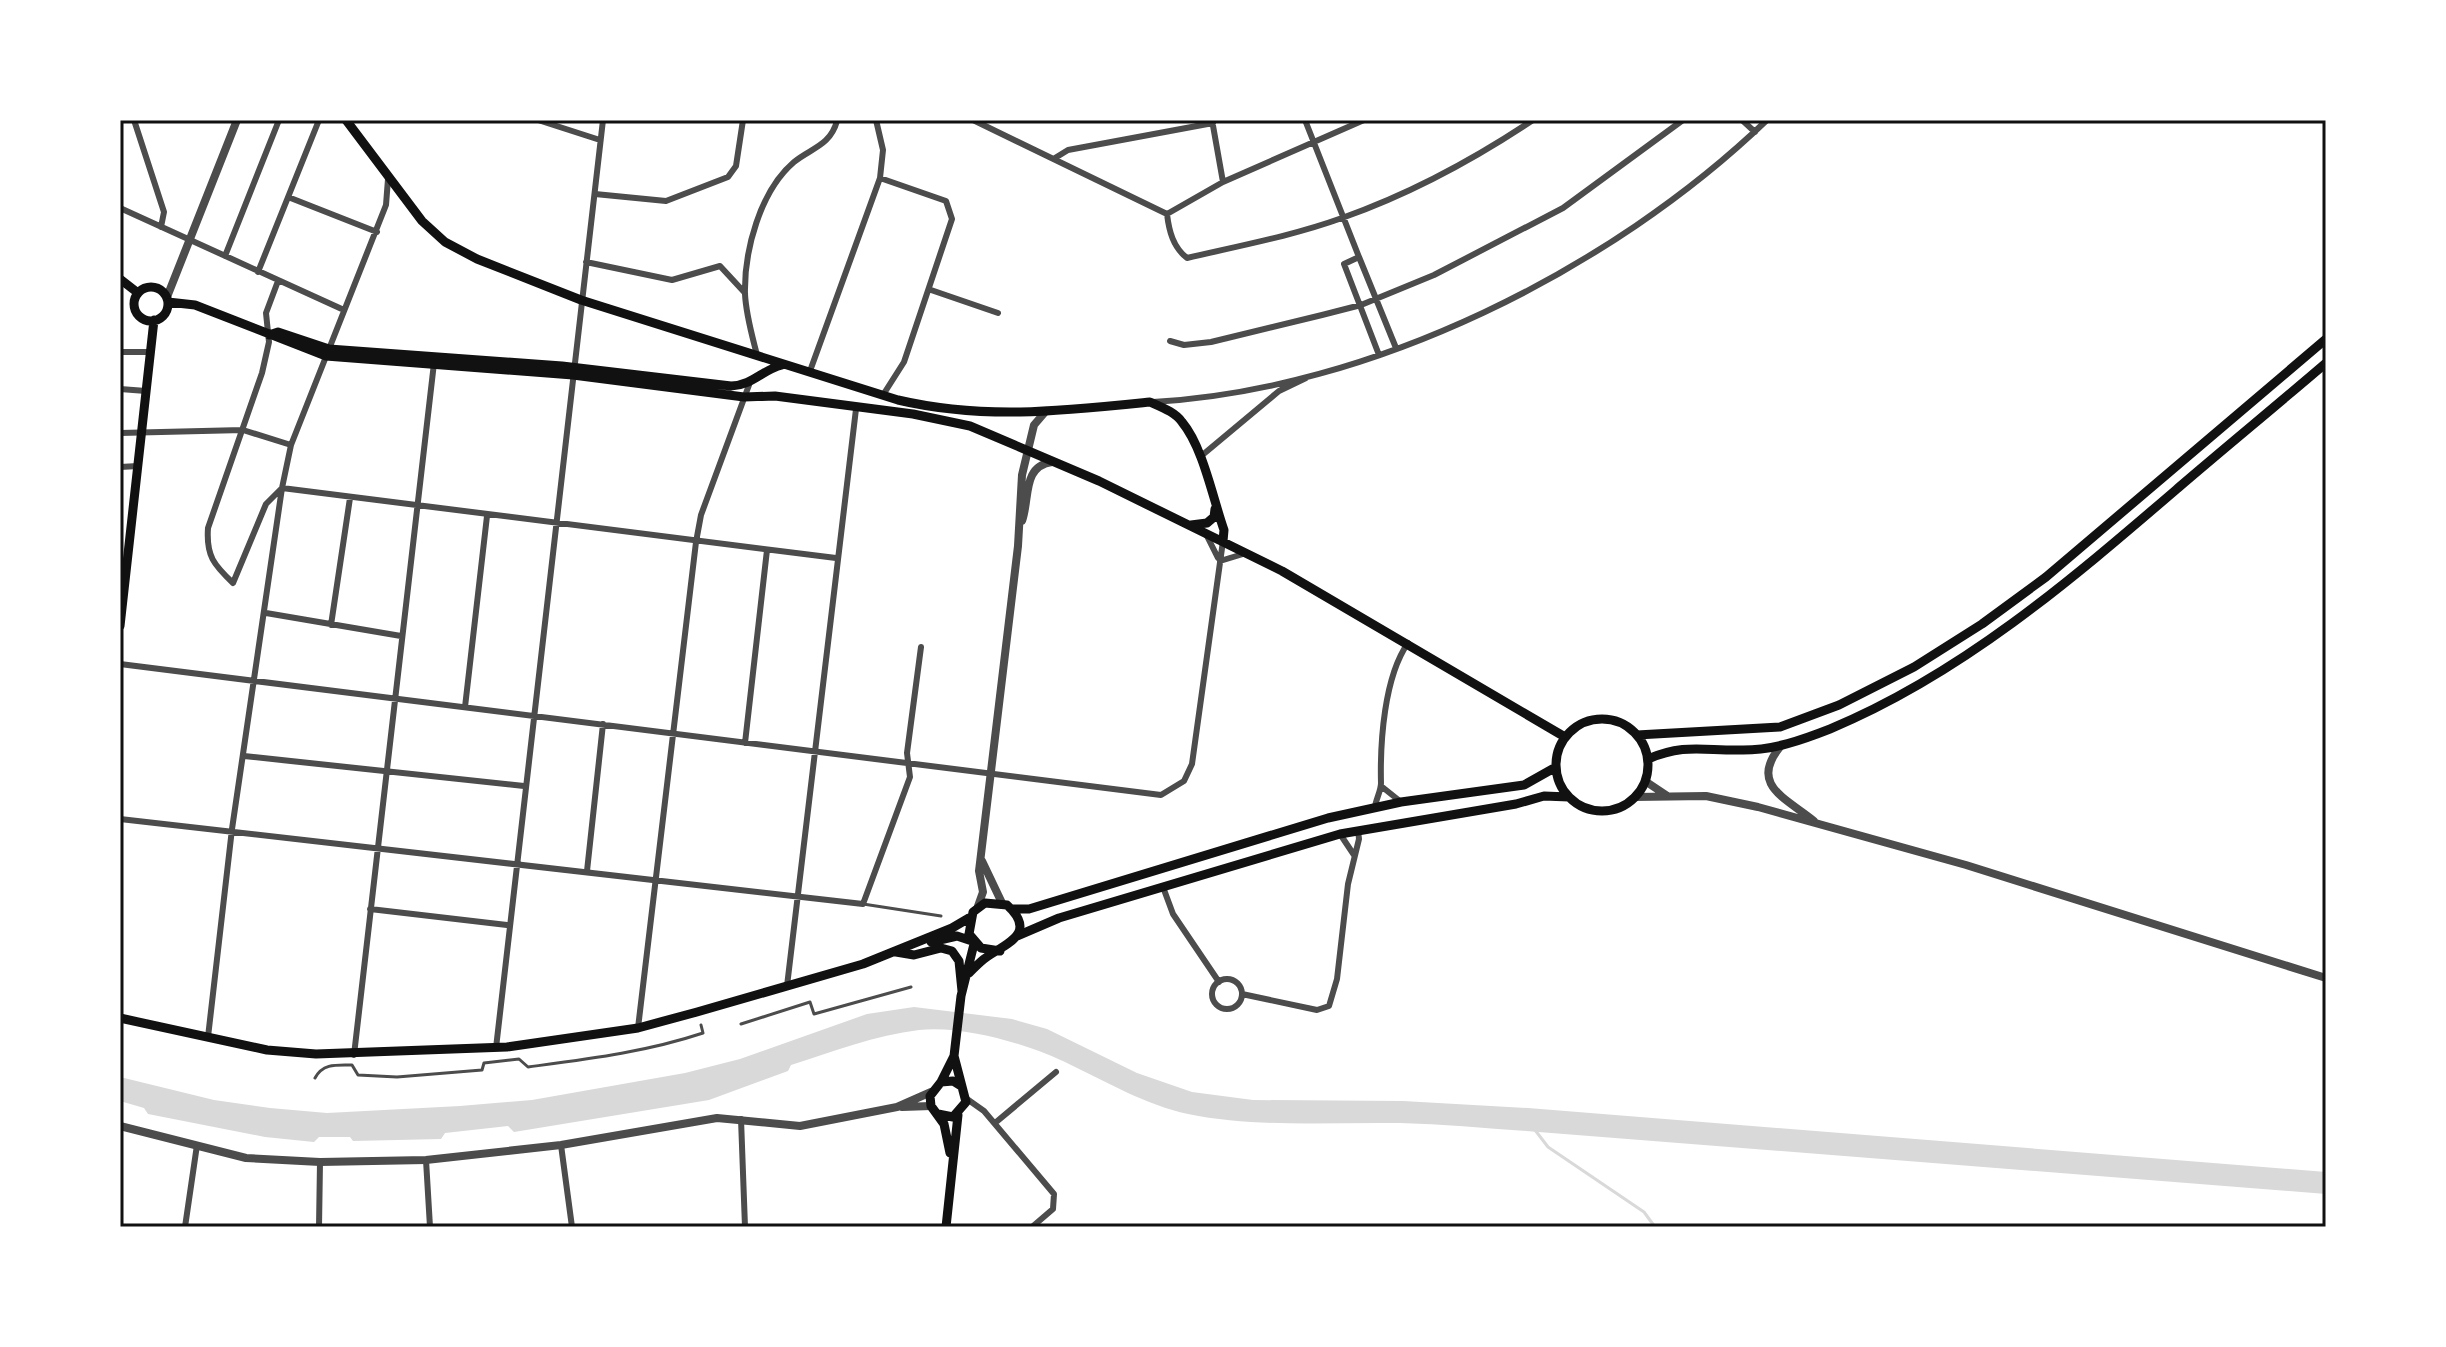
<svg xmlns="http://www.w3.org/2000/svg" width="2446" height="1347" viewBox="0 0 2446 1347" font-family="Commissioner,sans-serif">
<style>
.water{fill:#d9d9d9}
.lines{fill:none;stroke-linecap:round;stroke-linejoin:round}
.stream{stroke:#d9d9d9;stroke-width:3}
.service{stroke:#4c4c4c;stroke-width:3}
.minor{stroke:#4c4c4c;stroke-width:6}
.tertiary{stroke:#4c4c4c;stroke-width:8}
.secondary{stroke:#111;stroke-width:9}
.neatline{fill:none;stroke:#111;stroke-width:3}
</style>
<rect width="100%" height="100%" fill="#fff"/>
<path class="water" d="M 914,1007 L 1012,1019 L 1047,1029 L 1137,1073 L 1192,1092 L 1253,1100 L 1403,1101 L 1528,1108 L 2326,1172 L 2326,1194 L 1526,1131 C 1484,1128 1442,1124 1400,1123 C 1329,1122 1257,1128 1188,1114 C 1146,1105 1109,1083 1071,1065 C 1031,1045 965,1025 919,1030 C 876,1035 832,1052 791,1065 L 788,1071 L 709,1100 L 514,1132 L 508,1126 L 445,1133 L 441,1139 L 353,1141 L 350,1137 L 319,1137 L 314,1142 L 265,1137 L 148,1114 L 144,1108 L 120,1101 L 120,1077 L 214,1100 L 270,1108 L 327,1113 L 460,1106 L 532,1100 L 685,1073 L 740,1059 L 867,1014 Z"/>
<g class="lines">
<path class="stream" d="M 1535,1130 L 1548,1147 L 1644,1212 L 1655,1227"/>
<path class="service" d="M 863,904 L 941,916
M 741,1024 L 810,1002 L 814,1014 L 911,987
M 315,1078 C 323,1063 337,1065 352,1065 L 358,1075 L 397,1077 L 482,1070 L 484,1063 L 519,1059 L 528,1067 C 588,1059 646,1052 703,1033 L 701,1025"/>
<path class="minor" d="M 134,120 L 164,212 L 161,227
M 538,120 L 600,140
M 973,120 L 1167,214
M 1212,120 L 1223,182
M 1305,120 L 1359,257
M 1742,120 L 1755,132
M 1055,158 L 1068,150 L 1213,123
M 880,178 L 946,201 L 952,219 L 904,362 L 883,395
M 595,194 L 666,201 L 728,177 L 736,166 L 743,120
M 288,197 L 377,232
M 120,208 L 344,310
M 1167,214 C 1169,231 1173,247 1187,258 C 1238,246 1292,236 1342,218 C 1410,194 1473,160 1533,120
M 1167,214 L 1223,182 L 1364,120
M 225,256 L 279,120
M 586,262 L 672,280 L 720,266 L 745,293
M 258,272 L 319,120
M 278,281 L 266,313 L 269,342 L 262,373 L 208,528 C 206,556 214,565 233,583 L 266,504 L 282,488 L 291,445 L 386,205 L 388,179
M 931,290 L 998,313
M 1170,341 L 1184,345 L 1211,342 L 1322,315 L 1361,305 L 1434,275 L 1563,208 L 1683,120
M 120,352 L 150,352
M 757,355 C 752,335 746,315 745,294 C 744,251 760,191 794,162 C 811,148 830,146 837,121
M 1379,355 L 1344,264 L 1359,257 L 1396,348
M 810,371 L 880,178 L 883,150 L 876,120
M 120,389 L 146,391
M 1153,402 C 1371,390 1611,270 1767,120
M 120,433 L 243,430 L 291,445
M 1200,457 L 1279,391 L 1306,378
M 120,467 L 138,466
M 1207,536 L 1218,558
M 1220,561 L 1243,554
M 266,613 L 401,636
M 331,625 L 350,498
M 120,664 L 1161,795 L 1184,781 L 1192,764 L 1223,541
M 465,707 L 487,516
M 745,743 L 767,550
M 244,756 L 524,786
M 1381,786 L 1401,802
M 1375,807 C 1376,799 1381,791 1381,783 C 1380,743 1384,677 1408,643
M 120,819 L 863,904 L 910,777 L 907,753 L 921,647
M 1340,834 L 1354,855
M 587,871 L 603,724
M 1163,887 L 1173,914 L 1219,982
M 370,909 L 507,925
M1212 994a15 15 0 1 1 30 0a15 15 0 1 1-30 0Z
M 787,986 L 856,409
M 1242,994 L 1317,1010 L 1329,1006 L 1337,979 L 1348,884 L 1359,839 L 1358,830
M 638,1028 L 696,542 L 701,515 L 749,385
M 208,1037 L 232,829 L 282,488 L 836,558
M 496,1048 L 603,120
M 354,1055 L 434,363
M 967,1099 L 984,1111 L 1054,1194 L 1053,1209 L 1032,1227
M 741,1119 L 745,1227
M 995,1123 L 1056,1072
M 561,1145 L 572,1227
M 426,1160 L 430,1227
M 185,1227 L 197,1145
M 319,1227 L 320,1162"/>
<path class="tertiary" d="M 167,297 L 237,120
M 1022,521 C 1030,499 1022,466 1052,462
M 1780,747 C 1749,785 1786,798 1814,821
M 1645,781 L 1666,795
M 1635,797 L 1706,796 L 1758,807 L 1966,865 L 2326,978
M 982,861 L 1002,903
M 978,906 L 983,892 L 979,871 L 1018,546 L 1022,475 L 1034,425 L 1046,411
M 902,1107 L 931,1106
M 120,1126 L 246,1158 L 320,1162 L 426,1160 L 561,1145 L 717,1118 L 800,1126 L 897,1107 L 931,1092"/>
<path class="secondary" d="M 346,120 L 422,221 L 445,242 L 477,259 L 581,300 L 898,400 C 984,420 1063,411 1150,402 C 1161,407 1175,412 1182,422 C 1203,447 1213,499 1224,530 L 1223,541
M 120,279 L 138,293
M134 304a17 17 0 1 1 34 0a17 17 0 1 1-34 0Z
M 168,302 L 195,305 L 326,356 L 573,375 L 744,397 L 775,396 L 913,414 L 970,426 L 1099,481 L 1282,571 L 1565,737
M 269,335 L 278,332 L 329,349 L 562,366 L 731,386 C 753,385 762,370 782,365
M 1191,525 L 1207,523 L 1214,517 L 1215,509
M 120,626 L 154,320
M1556 765a46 46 0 1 1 92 0a46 46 0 1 1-92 0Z
M 1637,735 L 1780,727 L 1839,705 L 1914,667 L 1982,624 L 2046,577 L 2326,339
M 1648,759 C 1685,743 1704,751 1743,750 C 1774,750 1802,740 1830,729 C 1962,674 2071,580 2178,488 C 2227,446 2277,405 2326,363
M 1011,909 L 1029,909 L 1328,818 L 1401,802 L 1524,785 L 1556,767
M 1017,936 L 1059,918 L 1340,834 L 1516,804 L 1544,796 L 1569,797
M 931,942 L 957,936 L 972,941
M 896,952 L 914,955 L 941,948 L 952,951 L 959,961 L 962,991
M 969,973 C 974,968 979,963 984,959 C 1002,945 1040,935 1007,905 L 985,903 L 973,912 L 969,934 L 981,948 L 1000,951
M 120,1018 L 267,1050 L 316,1054 L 507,1047 L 638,1028 L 697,1012 L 863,964 L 952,928 L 969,918
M 941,1082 L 954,1056 L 961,996 L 974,944
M 938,1114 L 953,1117 L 966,1102 L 954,1056
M 950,1153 L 944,1124 L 931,1106 L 930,1096 L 941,1082 L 953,1081 L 961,1086
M 946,1227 L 958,1115"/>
</g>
<rect width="2446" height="1347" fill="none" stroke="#ffffff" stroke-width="244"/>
<rect x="122" y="122" width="2202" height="1103" class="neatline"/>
</svg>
